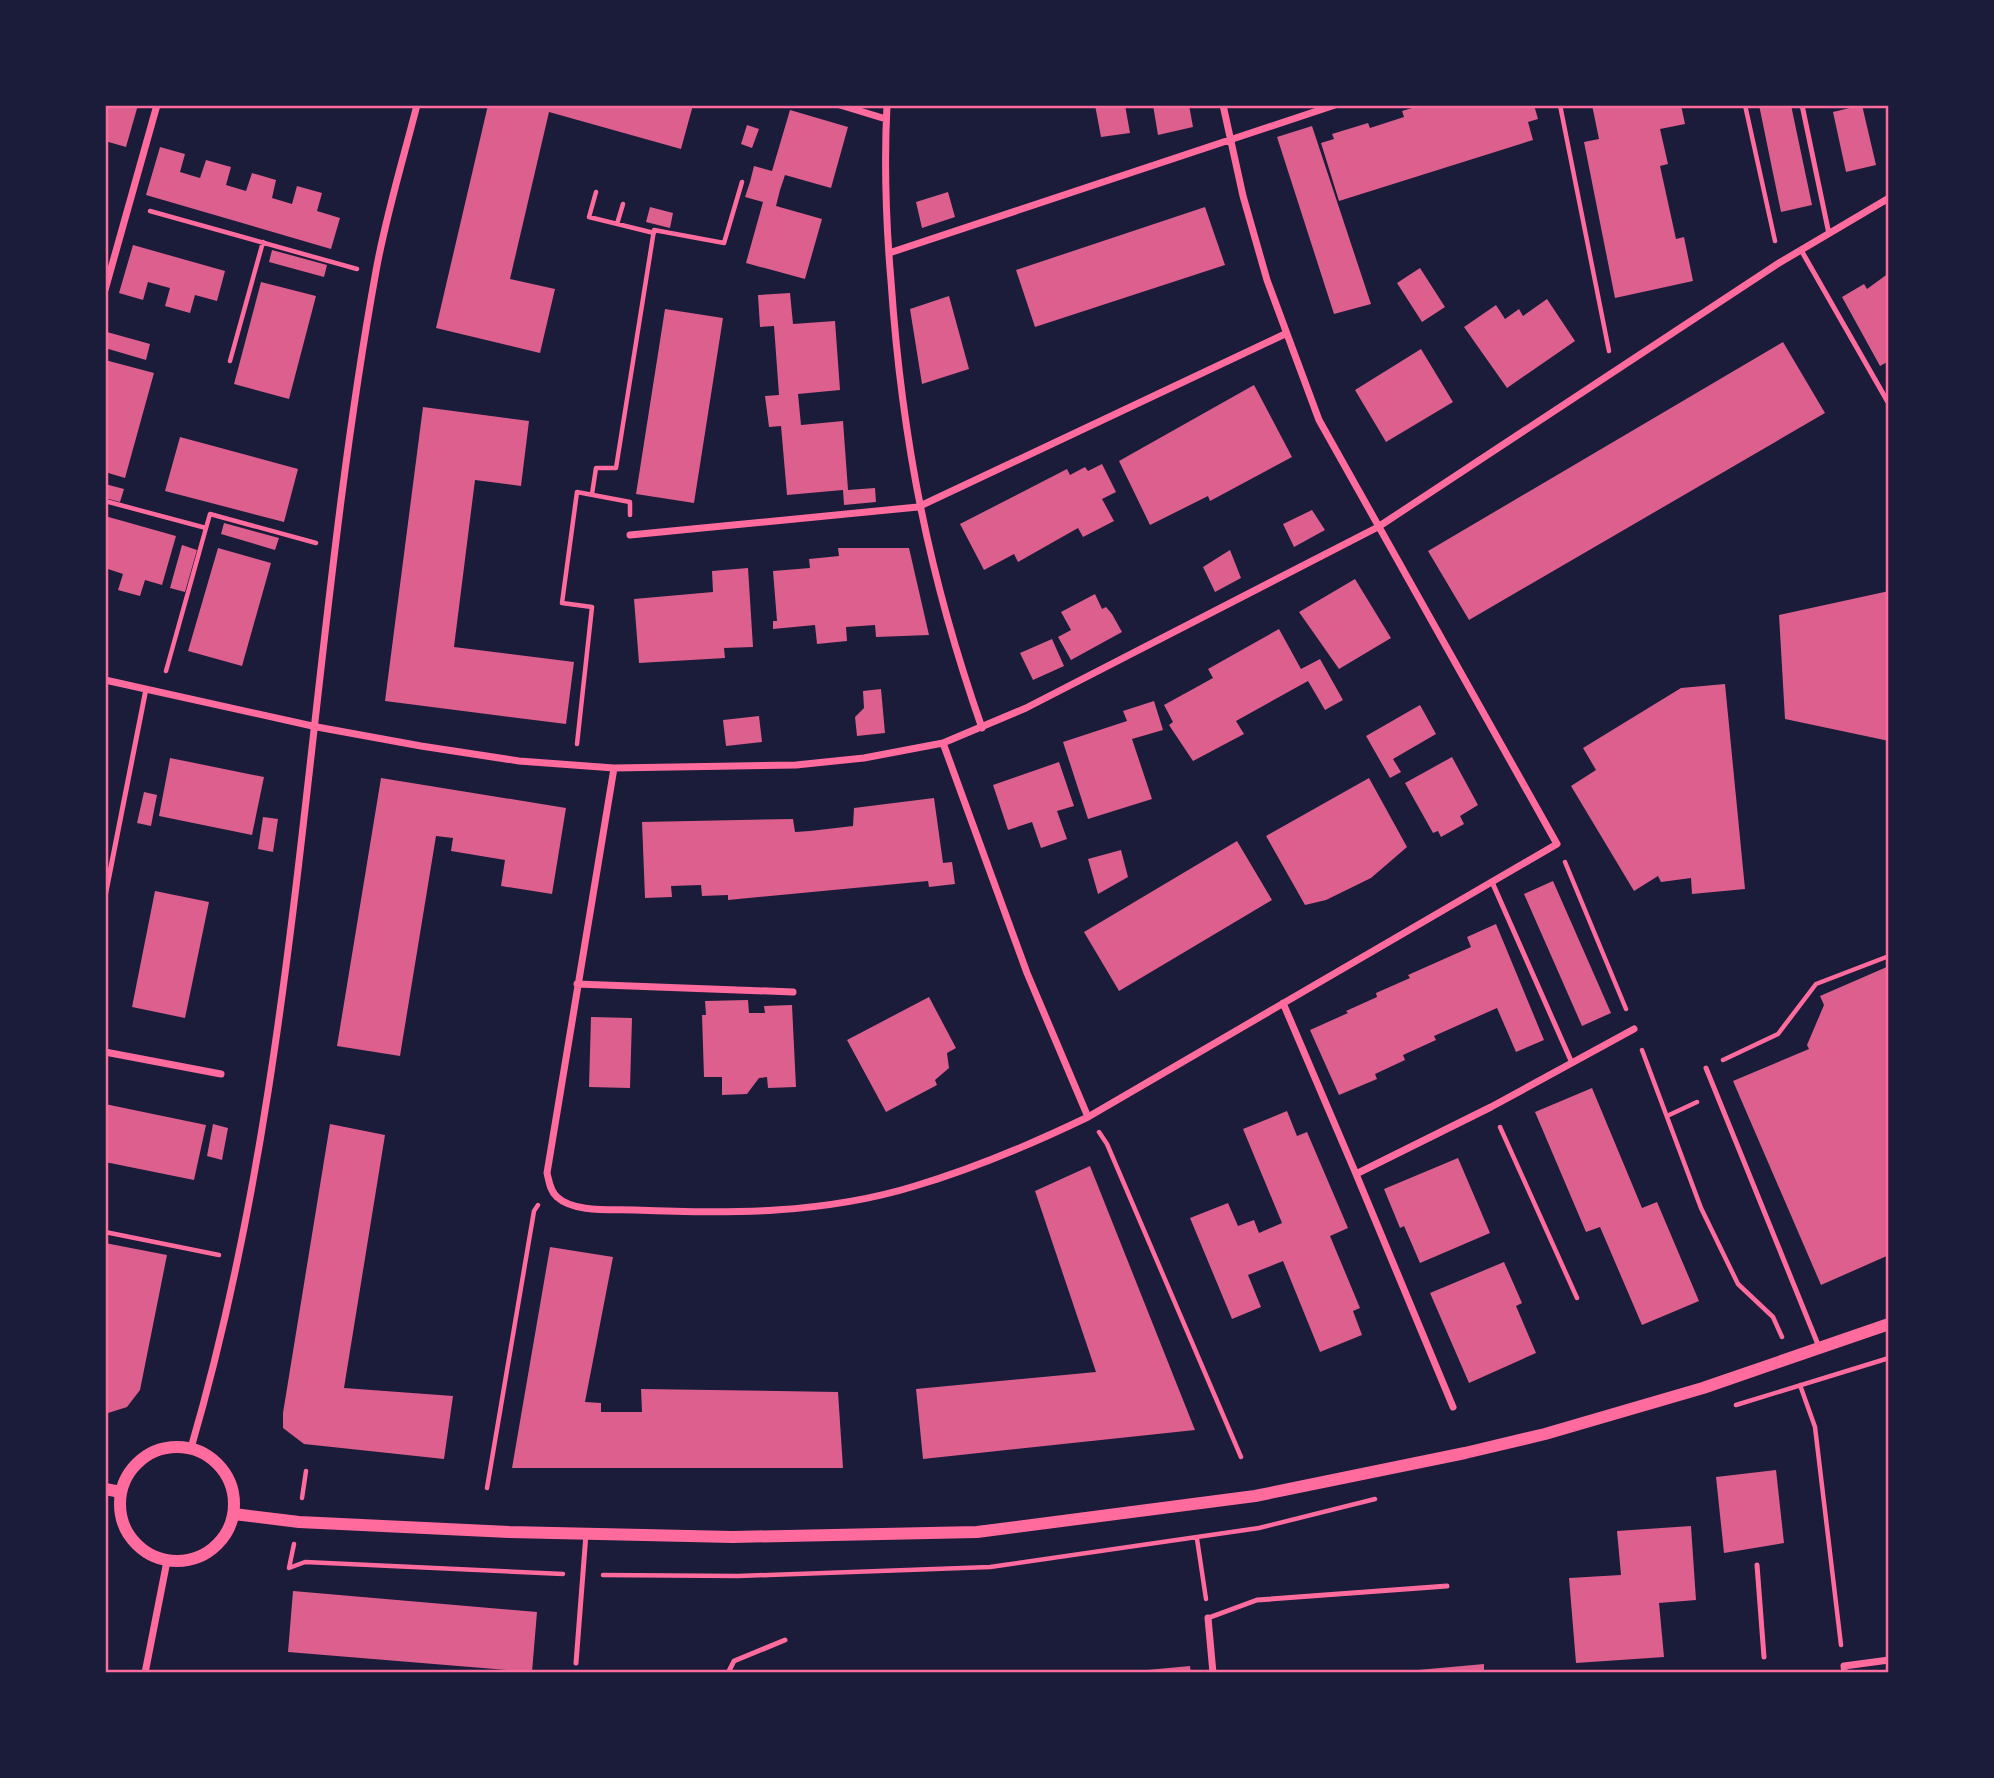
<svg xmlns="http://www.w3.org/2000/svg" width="1994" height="1778" viewBox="0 0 1994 1778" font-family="Ubuntu,sans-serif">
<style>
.building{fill:#dd5f8e}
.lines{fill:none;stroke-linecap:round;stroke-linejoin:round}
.path{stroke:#ff6b9d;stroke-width:4.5}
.service{stroke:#ff6b9d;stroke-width:5}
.minor{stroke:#ff6b9d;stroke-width:7}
.tertiary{stroke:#ff6b9d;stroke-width:12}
.neatline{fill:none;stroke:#ff6b9d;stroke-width:2.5}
</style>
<rect width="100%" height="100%" fill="#1b1b3a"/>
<path class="building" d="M 105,105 L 138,105 L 126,147 L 105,141 Z
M 488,105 L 693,105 L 681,149 L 549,112 L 510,279 L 555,289 L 540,353 L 436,328 Z
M 1095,105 L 1125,105 L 1130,133 L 1101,137 Z
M 1153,105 L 1189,105 L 1193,127 L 1158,135 Z
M 1422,105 L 1534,105 L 1538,119 L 1528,122 L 1533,140 L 1339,201 L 1321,143 L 1334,139 L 1332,134 L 1368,123 L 1370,128 L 1404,117 L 1402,111 Z
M 1592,105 L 1681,105 L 1685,124 L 1660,129 L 1668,164 L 1660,166 L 1676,239 L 1684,237 L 1693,281 L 1615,298 L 1584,142 L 1599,139 Z
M 1759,105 L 1791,105 L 1812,205 L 1781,212 Z
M 1862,105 L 1876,165 L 1846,172 L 1833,112 Z
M 790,110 L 848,127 L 831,188 L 785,175 L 780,190 L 776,206 L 822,219 L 805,279 L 746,263 L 763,202 L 745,197 L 750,182 L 754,166 L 772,171 Z
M 747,125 L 759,129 L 752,148 L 741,144 Z
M 1312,126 L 1371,304 L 1334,314 L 1277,137 Z
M 160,147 L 185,154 L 180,172 L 200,178 L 206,160 L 231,167 L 226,185 L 246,191 L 252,173 L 276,180 L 272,198 L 292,204 L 297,186 L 322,193 L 317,211 L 340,218 L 331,249 L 146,195 Z
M 948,192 L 955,217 L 922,228 L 916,202 Z
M 650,207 L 673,213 L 670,228 L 646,222 Z
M 1205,207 L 1225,265 L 1035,327 L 1016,270 Z
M 133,245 L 225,271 L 217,301 L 195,295 L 190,313 L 165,306 L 170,288 L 148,282 L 143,300 L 119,293 Z
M 272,250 L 327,265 L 324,277 L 269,262 Z
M 1420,268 L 1445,307 L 1422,322 L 1397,283 Z
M 1889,273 L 1889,361 L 1880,366 L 1842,297 L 1864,284 L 1867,289 Z
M 261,282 L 316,296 L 289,399 L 234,384 Z
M 790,293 L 793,324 L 835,321 L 840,390 L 798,394 L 801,425 L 843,421 L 848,490 L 875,488 L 876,502 L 844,505 L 843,490 L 787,495 L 781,426 L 769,427 L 765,396 L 779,395 L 774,326 L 760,327 L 758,295 Z
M 949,296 L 969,369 L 922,384 L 910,309 Z
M 1547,299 L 1575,341 L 1507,388 L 1464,327 L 1496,305 L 1505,319 L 1519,309 L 1523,316 Z
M 665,309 L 723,318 L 694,503 L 636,494 Z
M 107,332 L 150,344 L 146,360 L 105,348 Z
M 1783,342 L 1825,413 L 1469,620 L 1428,551 Z
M 1421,349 L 1453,402 L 1386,442 L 1355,390 Z
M 105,360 L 154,373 L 125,478 L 105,472 Z
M 1254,385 L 1292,457 L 1210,501 L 1208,496 L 1150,525 L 1119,461 Z
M 423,407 L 529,421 L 521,486 L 475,480 L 454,647 L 574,662 L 566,724 L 385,701 Z
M 180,437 L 298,469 L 284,522 L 165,491 Z
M 1102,464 L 1116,492 L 1102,499 L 1114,521 L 1083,537 L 1078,528 L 1018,562 L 1014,554 L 984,570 L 960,524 L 1067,469 L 1070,475 L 1085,467 L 1088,471 Z
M 105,484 L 124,489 L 120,502 L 105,498 Z
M 1312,510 L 1325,530 L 1294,547 L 1283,524 Z
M 105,516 L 176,536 L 162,585 L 145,580 L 140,596 L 118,590 L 123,574 L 105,568 Z
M 224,523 L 279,538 L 275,550 L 221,534 Z
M 182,545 L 197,550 L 185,592 L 170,588 Z
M 218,548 L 271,563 L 242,666 L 188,651 Z
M 838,548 L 909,548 L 929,635 L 876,637 L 875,625 L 846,627 L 847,641 L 817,644 L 815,625 L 773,629 L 773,621 L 777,621 L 773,571 L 810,568 L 809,559 L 839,556 Z
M 1230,550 L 1241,578 L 1215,592 L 1203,567 Z
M 748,568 L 753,647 L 724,648 L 725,658 L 639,663 L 634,599 L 713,592 L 712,571 Z
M 1355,579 L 1391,638 L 1339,669 L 1299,612 Z
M 1889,591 L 1889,741 L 1785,719 L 1779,615 Z
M 1095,594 L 1102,609 L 1106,607 L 1112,614 L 1122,632 L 1071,660 L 1058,637 L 1071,630 L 1061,612 Z
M 1279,629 L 1301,669 L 1320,659 L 1343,700 L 1325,710 L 1308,681 L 1236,721 L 1244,734 L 1193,761 L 1169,725 L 1173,722 L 1164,705 L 1213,678 L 1208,669 Z
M 1052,639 L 1064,666 L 1033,680 L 1020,653 Z
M 1725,684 L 1745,889 L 1692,894 L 1691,878 L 1661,882 L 1658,876 L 1634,891 L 1571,786 L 1596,770 L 1583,748 L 1681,688 Z
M 881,689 L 885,733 L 857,736 L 855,717 L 864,708 L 863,691 Z
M 1154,701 L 1163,730 L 1132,739 L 1152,799 L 1088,819 L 1063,742 L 1127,721 L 1123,711 Z
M 1420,705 L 1436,734 L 1393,759 L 1401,772 L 1390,778 L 1366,736 Z
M 759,716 L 762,742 L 726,746 L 723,720 Z
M 1452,757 L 1478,805 L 1460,816 L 1464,824 L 1441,837 L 1438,831 L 1433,833 L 1405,783 Z
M 170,758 L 264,777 L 252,835 L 159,816 Z
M 1059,762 L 1074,806 L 1057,811 L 1067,839 L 1041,848 L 1032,822 L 1008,830 L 993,785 Z
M 381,778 L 566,808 L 552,894 L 501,886 L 505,860 L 451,851 L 453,838 L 436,836 L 400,1056 L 337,1046 Z
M 1369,778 L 1407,847 L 1371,878 L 1326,900 L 1305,905 L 1266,836 Z
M 144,792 L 157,795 L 151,826 L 137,823 Z
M 934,798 L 943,863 L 952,862 L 955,884 L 929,887 L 928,881 L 728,900 L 728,895 L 702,896 L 701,885 L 671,886 L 672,897 L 645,898 L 642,822 L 793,819 L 795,832 L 810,831 L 853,826 L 854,808 Z
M 263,817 L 278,819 L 273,852 L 258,849 Z
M 1237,841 L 1272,900 L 1119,991 L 1084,932 Z
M 1121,850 L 1128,877 L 1098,894 L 1088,859 Z
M 1553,881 L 1611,1013 L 1582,1026 L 1524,894 Z
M 155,891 L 209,902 L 185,1018 L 132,1007 Z
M 1496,924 L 1544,1040 L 1516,1052 L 1497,1008 L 1434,1036 L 1436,1040 L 1403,1055 L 1405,1060 L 1375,1074 L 1377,1079 L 1339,1095 L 1310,1030 L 1348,1013 L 1346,1011 L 1377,997 L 1376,993 L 1410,978 L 1408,975 L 1471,947 L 1467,937 Z
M 1889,966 L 1889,1255 L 1821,1285 L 1733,1081 L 1809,1049 L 1807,1045 L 1824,1005 L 1820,996 Z
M 929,997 L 956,1048 L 947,1053 L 949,1068 L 935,1080 L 937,1085 L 886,1112 L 847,1040 Z
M 748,1000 L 749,1013 L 765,1013 L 764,1006 L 792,1005 L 796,1087 L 768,1088 L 767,1077 L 759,1078 L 747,1094 L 722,1095 L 722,1077 L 704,1077 L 702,1015 L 706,1015 L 705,1001 Z
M 591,1017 L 632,1018 L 630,1088 L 589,1087 Z
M 1592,1088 L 1642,1208 L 1657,1202 L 1699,1301 L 1642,1325 L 1600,1227 L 1586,1232 L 1535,1112 Z
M 105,1104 L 206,1125 L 194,1180 L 105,1162 Z
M 1287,1111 L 1297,1136 L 1307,1132 L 1348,1228 L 1330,1236 L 1360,1308 L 1353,1311 L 1362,1335 L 1320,1352 L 1283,1261 L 1248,1275 L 1261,1307 L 1232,1319 L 1190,1218 L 1228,1203 L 1238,1226 L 1254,1220 L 1259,1233 L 1282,1223 L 1243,1129 Z
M 213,1124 L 228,1128 L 222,1160 L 207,1156 Z
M 330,1124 L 385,1135 L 344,1388 L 453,1396 L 444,1459 L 304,1444 L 283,1428 L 283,1413 Z
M 1458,1158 L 1490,1233 L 1420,1263 L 1404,1226 L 1400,1228 L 1384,1189 Z
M 1090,1166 L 1195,1430 L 923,1459 L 916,1389 L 1096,1372 L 1035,1191 Z
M 105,1243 L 167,1255 L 140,1390 L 127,1407 L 105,1414 Z
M 550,1247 L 613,1257 L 585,1402 L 601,1403 L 601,1412 L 642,1412 L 641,1389 L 838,1392 L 843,1468 L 512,1468 Z
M 1504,1262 L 1522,1303 L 1516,1306 L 1536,1353 L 1469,1383 L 1430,1293 Z
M 1776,1470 L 1784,1543 L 1724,1553 L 1716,1477 Z
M 1691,1526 L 1696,1600 L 1659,1603 L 1664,1657 L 1576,1663 L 1569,1578 L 1621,1575 L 1617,1531 Z
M 293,1591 L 537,1612 L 532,1672 L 288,1652 Z
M 1484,1664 L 1484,1673 L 1407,1673 L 1407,1671 Z
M 1190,1666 L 1191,1673 L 1137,1673 L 1136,1671 Z"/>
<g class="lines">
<path class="path" d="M 1560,105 L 1609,351
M 1745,105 L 1775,241
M 596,192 L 589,217 L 654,233
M 150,211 L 357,269
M 617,224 L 623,204
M 230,361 L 263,242
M 592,494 L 596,468 L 616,468 L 654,230 L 724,243 L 742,182
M 105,501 L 206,528 L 166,671
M 206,528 L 210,514 L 316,543
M 577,744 L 592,607 L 562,603 L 577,492 L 630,502 L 630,515
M 1565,862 L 1626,1009
M 1642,1050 L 1701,1208 L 1738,1284 L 1773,1317 L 1782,1337
M 1723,1060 L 1778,1034 L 1816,984 L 1889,956
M 1667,1116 L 1697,1102
M 1500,1127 L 1577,1298
M 1099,1132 L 1107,1144 L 1241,1457
M 105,1232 L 219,1255
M 1800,1385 L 1815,1427 L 1841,1645
M 1736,1405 L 1889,1358
M 487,1488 L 534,1211 L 538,1205
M 302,1498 L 306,1471
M 1197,1539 L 1206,1599
M 294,1544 L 289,1568 L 305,1562 L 563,1574
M 603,1575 L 738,1576 L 990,1567 L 1259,1528 L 1375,1499"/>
<path class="service" d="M 1802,105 L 1829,234
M 1801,250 L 1889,404
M 1492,882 L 1572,1063
M 105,897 L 146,689
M 1706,1068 L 1819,1347
M 1757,1565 L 1764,1657
M 1208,1618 L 1257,1600 L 1447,1586
M 576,1663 L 586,1534
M 728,1673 L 734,1661 L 785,1640"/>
<path class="minor" d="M 840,105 L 886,119
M 887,105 C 884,163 886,223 891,281 C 902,441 929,577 982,728
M 889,253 L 1335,105
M 105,290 L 157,105
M 630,535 L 918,507 L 1285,334
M 105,680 L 317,727 L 421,746 L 519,761 L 614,768 L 796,765 L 864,758 L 943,743 L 1026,708 L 1378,527 L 1779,263 L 1889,198
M 943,743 L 1027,973 L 1088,1117
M 614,768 L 547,1173 C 549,1181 550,1191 557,1197 C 574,1213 613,1209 635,1210 C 728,1214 824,1214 915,1186 C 975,1168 1032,1144 1088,1117 L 1557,844 L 1319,420 L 1267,280 L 1243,196 L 1223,105
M 577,984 L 793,992
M 1283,1003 L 1356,1174
M 105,1052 L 221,1074
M 1453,1407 L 1356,1174 L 1491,1107 L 1634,1029
M 191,1448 C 303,1065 305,662 376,271 C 386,215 403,160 417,105
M 1208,1618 L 1213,1673
M 145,1673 L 167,1561
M 1845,1673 L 1844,1666 L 1889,1660"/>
<path class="tertiary" d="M120 1504a57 57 0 1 1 114 0a57 57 0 1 1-114 0Z
M 105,1489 L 121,1492
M 234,1514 L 299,1522 L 509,1532 L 733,1537 L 977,1532 L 1255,1496 L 1465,1453 L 1545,1434 L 1703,1388 L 1889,1324"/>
</g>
<rect width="1994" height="1778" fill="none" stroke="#1b1b3a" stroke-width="214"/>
<rect x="107" y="107" width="1780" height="1564" class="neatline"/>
</svg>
